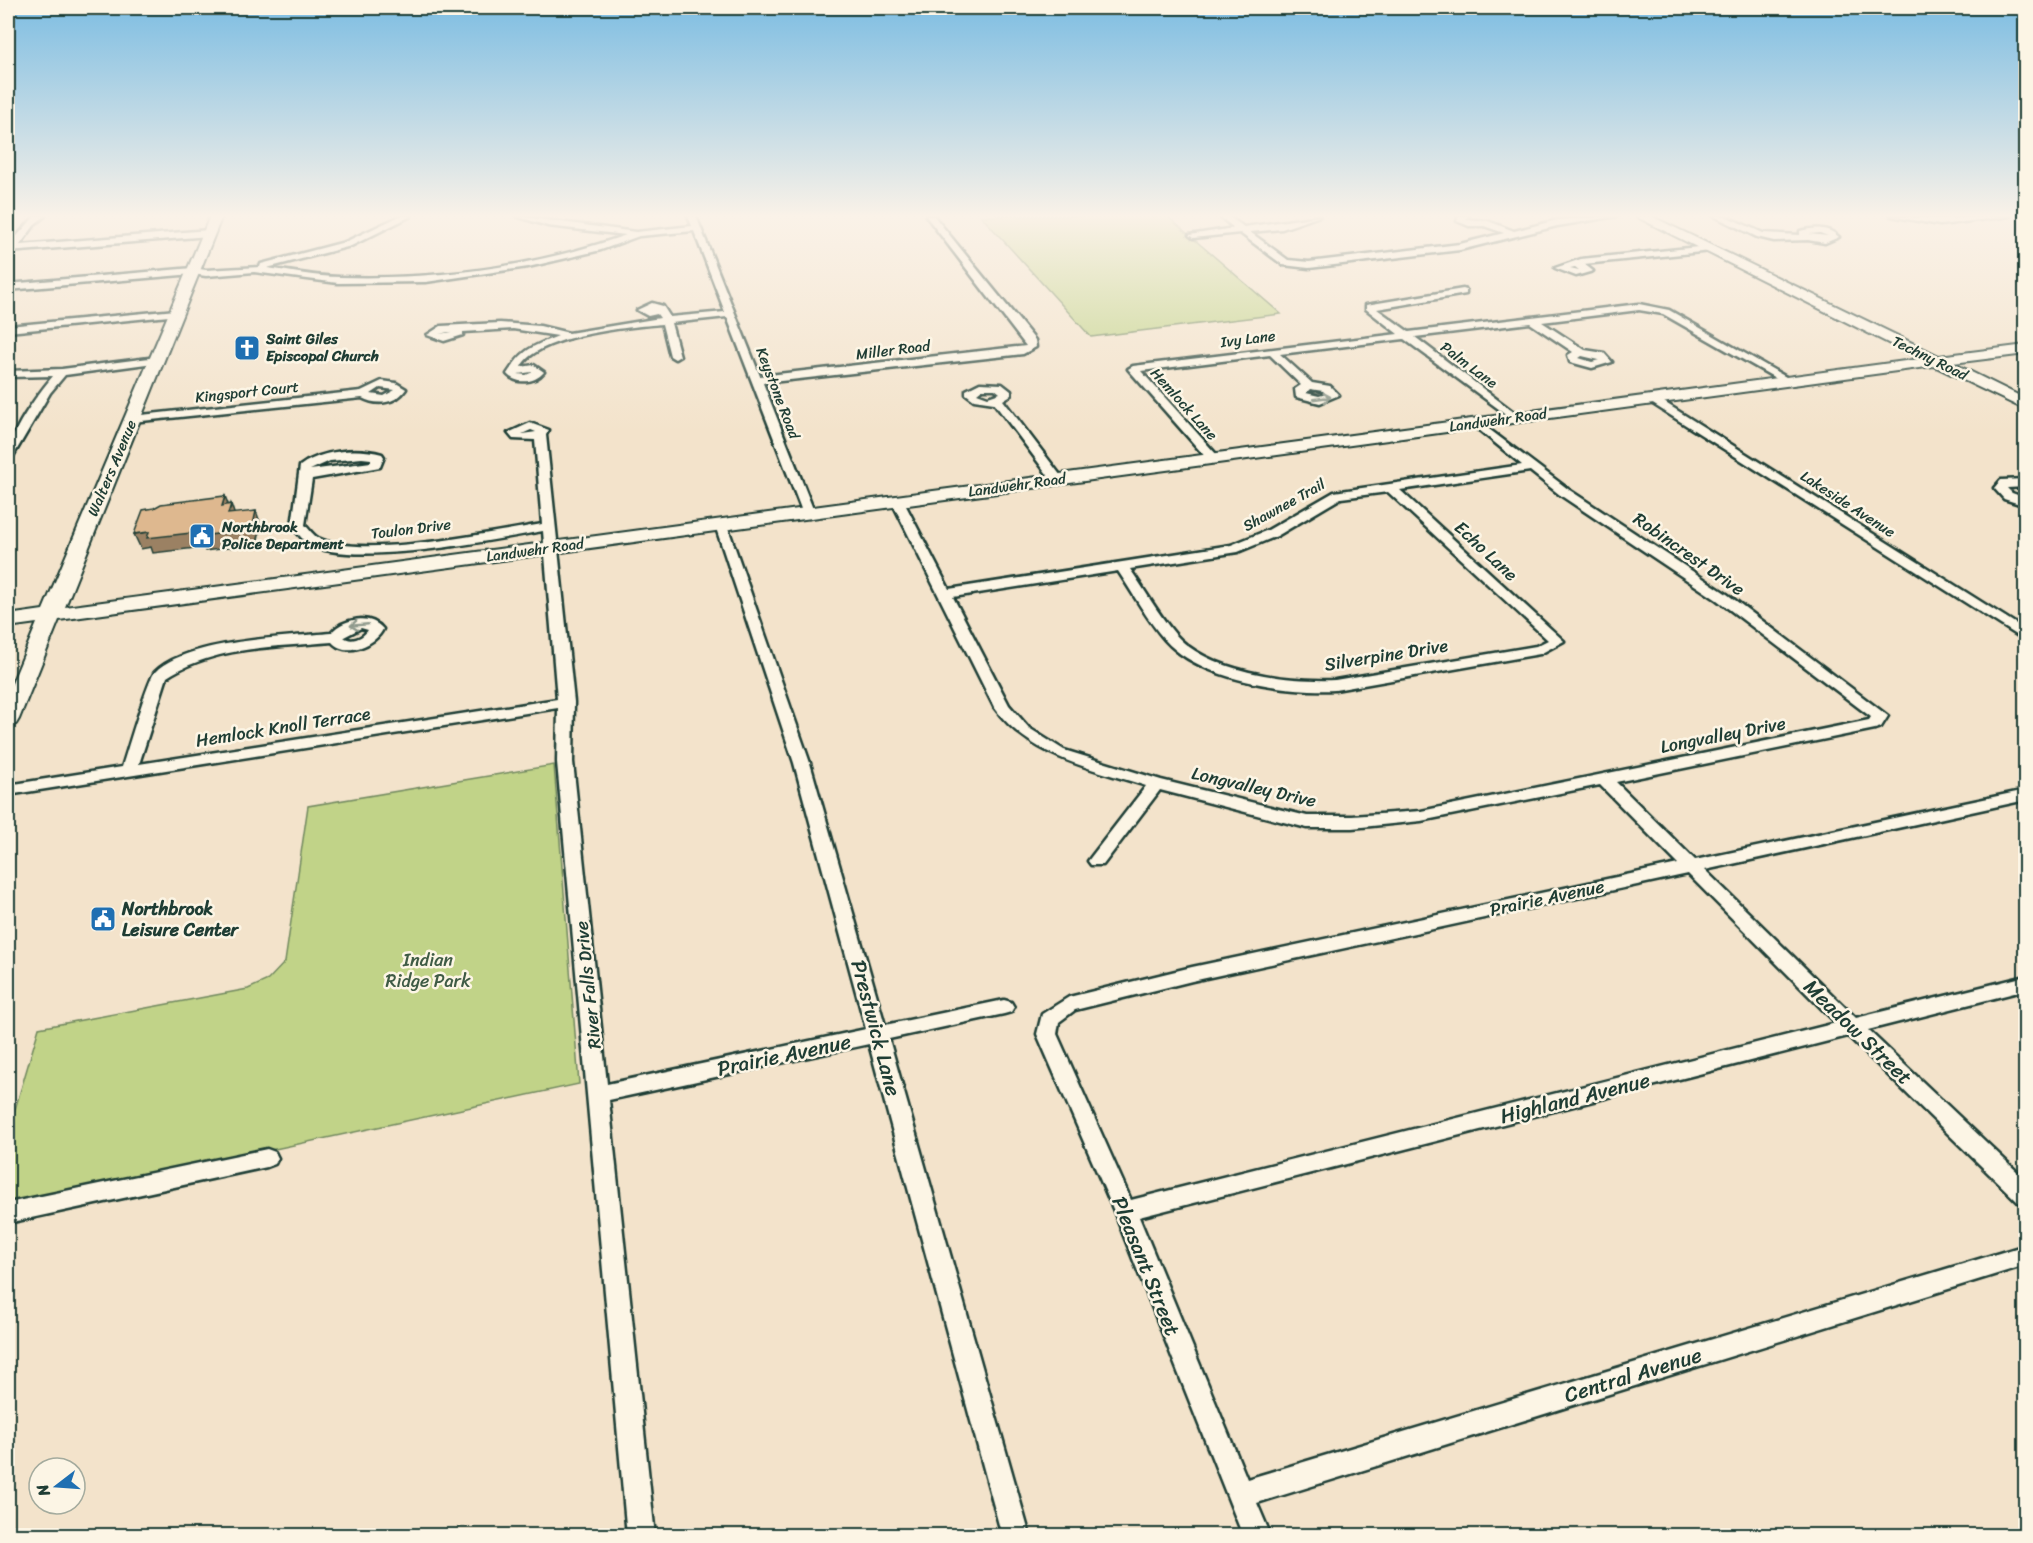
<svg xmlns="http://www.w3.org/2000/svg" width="2033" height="1543" viewBox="0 0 2033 1543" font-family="Sriracha,sans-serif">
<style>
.green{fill:#c1d388;stroke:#70885e;stroke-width:1.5}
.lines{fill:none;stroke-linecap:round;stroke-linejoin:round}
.minor-casing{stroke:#1f3d34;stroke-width:5}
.secondary-casing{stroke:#1f3d34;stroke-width:4}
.minor{fill:#fcf5e5;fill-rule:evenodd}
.secondary{fill:#fcf5e5;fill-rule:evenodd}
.shaded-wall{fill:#9b8164;stroke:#1f3d34;stroke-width:1.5}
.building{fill:#deb88f;stroke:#1f3d34;stroke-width:1.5}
.oneway{stroke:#8e998c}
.labels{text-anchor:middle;stroke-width:5;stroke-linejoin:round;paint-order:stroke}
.far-poi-label{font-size:15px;font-weight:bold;fill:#1f3d34;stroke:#fcf5e5;text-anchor:start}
.far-street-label{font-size:15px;fill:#1f3d34;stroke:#fcf5e5}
.street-label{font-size:18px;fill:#1f3d34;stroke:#fcf5e5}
.poi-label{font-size:18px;font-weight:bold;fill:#1f3d34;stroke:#fcf5e5;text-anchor:start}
.park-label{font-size:18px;fill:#3f5b45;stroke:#fcf5e5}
.near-street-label{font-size:21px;fill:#1f3d34;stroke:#fcf5e5}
</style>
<rect width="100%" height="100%" fill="#f3e3cb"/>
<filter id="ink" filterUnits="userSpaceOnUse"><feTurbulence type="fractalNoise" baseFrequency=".0167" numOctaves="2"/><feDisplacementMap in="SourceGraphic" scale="12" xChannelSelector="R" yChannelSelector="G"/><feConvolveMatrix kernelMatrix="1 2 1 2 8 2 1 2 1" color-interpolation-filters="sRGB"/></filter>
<g filter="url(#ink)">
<path class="green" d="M 981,216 L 1167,216 L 1281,314 L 1091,337 Z
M 554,765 L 579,1084 L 8,1206 L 8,1133 L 39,1028 L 248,989 L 268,980 L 285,962 L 308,806 Z"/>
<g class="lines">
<g class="minor-casing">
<path id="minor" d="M 35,216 L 45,216 L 36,223 L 20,245 L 209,230 L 213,233 L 209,236 L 8,252 L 8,246 Z
M 400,216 L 411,216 L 351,246 L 267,268 C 291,271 316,277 340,277 C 436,280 535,267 626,235 L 548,226 L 516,216 L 636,232 L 692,226 L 688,216 L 696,216 L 760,376 L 1026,346 L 926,216 L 934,216 L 1035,340 L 1036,347 L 1023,354 L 763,383 L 815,514 L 809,518 L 803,514 L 727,317 L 671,323 L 680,356 L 675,359 L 670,356 L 662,324 C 629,327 537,335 521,367 L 534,365 L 544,372 C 535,383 517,385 507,374 C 523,349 531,347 558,336 L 513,329 L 463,332 L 463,335 L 444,341 L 427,335 L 441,326 L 500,323 L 540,326 L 569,333 L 660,318 L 657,314 L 648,316 L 637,310 L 652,303 L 663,306 L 670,317 L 725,312 L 694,231 L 639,236 L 601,250 L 528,267 L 426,282 L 338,283 L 254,272 L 206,276 L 193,274 L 8,290 L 8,284 L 193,268 L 206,270 L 260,267 L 261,264 L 345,242 ZM 448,332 L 452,332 L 439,334 ZM 533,372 L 526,375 L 518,374 L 532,372 Z
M 1219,216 L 1228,216 L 1244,227 L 1320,216 L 1282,229 L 1250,232 L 1288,260 L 1309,262 L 1460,244 L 1504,233 L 1484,226 L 1469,226 L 1457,221 L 1459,216 L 1468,216 L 1466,219 L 1488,221 L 1514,231 L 1557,220 L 1617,216 L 1557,226 L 1460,250 L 1309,268 L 1283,265 L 1240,233 L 1193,238 L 1189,235 L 1234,228 Z
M 1714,216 L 1725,216 L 1763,233 L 1800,235 L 1800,231 C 1814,227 1829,227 1839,237 L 1825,243 L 1808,240 L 1774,241 L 1757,237 ZM 1820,233 L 1828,236 L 1809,234 Z
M 1891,216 L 1940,219 L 2010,216 L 1940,225 Z
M 1708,246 L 1711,247 L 1711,251 L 1584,264 L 1593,271 L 1576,276 L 1555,268 L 1581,259 ZM 1575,267 L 1579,270 L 1570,268 Z
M 1463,289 L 1466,290 L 1466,294 L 1377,309 L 1409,332 L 1639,304 L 1669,310 L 1793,381 L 1784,383 L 1663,314 L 1639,310 L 1542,322 L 1585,350 L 1604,353 L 1612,362 L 1592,368 L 1570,362 L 1568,355 L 1573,352 L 1530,323 L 1415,337 L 1519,416 L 1521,418 L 1515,421 L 1404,339 L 1280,354 L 1312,383 L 1330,386 L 1339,395 L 1320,403 L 1296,397 L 1295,389 L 1301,385 L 1270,355 L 1141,371 L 1217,455 L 1219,458 L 1213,462 L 1209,461 L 1128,369 L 1133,366 L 1398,334 L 1366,309 L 1366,305 ZM 1582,356 L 1599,360 L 1592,362 L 1579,358 ZM 1310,389 L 1323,391 L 1326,394 L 1319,396 L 1306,393 Z
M 176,310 L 181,313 L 179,315 L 8,332 L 8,326 Z
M 157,357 L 162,360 L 161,362 L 65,375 L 50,393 L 12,458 L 8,458 C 8,434 37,395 53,376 L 8,377 L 8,371 L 62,369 Z
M 382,381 L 396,383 L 406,389 C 396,404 377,406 362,398 L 132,422 L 126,419 L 132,416 L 361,391 ZM 380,388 L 395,390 L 384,396 L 371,394 Z
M 980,383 L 1002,384 L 1011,391 L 1011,395 L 1003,400 L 1061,476 L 1061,482 L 1053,482 L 994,403 L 974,400 L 966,394 L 966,390 ZM 982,389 L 995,389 L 1000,393 L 988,397 L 977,393 Z
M 1648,397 L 1656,397 L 2026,630 L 2026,641 L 1648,401 Z
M 1477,420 L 1568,489 L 1727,594 L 1888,716 L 1881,727 L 1875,729 L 1616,782 L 1695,860 L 2026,790 L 2026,800 L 1705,870 L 1856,1018 L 2026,976 L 2026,990 L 1868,1030 L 2026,1180 L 2026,1204 L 2018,1202 L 1848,1036 L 1139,1217 L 1247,1479 L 2026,1245 L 2026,1265 L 1257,1503 L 1271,1536 L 1243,1536 L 1114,1211 L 1037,1034 L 1042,1014 L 1069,997 L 1192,967 L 1678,864 L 1600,785 L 1421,821 L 1352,828 L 1307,828 L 1160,790 L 1103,865 L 1091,865 L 1088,861 L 1091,857 L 1146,786 C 1090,768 1030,757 994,707 L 892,502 L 898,498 L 904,502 L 949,589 L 1231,545 L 1268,530 L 1334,492 L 1522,465 L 1473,425 L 1473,421 ZM 1530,471 L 1560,495 L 1717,600 L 1871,717 L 1869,720 L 1421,811 L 1352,816 L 1307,816 L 1161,780 L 1064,750 L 1029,728 L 1009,705 L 953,597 L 1118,571 C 1133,593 1147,620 1165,640 C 1200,680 1285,692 1335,690 L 1540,654 L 1564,641 L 1400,490 ZM 1388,492 L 1548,640 L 1536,646 L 1335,680 C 1287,682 1208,672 1175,634 C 1158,614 1145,590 1130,569 L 1238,552 L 1277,536 L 1341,498 ZM 1688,874 L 1836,1023 L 1131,1200 L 1057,1034 L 1059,1022 L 1075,1010 L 1192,981 Z
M 530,423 L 549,430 L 546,435 L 574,702 L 573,762 L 607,1084 L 866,1029 L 794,763 L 715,525 L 721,521 L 727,525 L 810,763 L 885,1025 L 1004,1000 L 1011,1002 L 1014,1007 L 1011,1012 L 1004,1014 L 889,1039 L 1030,1536 L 1002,1536 L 869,1044 L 609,1100 L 655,1536 L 627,1536 L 557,762 L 558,708 L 8,795 L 8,785 L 122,767 C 127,752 148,679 155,672 C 186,640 288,637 331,633 C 343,618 370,613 383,629 C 376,645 345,658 332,642 C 277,647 214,646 167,677 L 139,764 L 557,699 L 543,531 C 493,540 349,569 307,543 C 302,539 296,531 292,526 L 300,466 C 320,450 358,447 382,454 L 384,457 L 380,467 L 312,479 L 305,525 C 309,529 313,535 318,538 C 361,560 493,532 542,524 L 535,440 L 513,439 L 508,433 ZM 531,430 L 536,432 L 522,434 ZM 362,458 L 371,459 L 371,462 L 310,470 L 330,461 ZM 361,628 L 368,630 C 363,638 351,643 344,637 Z
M 2026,479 L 2026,487 L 2007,488 L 2012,493 L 2026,498 L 2026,506 L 2004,499 L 1994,488 L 2001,480 Z
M 267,1149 L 275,1152 L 278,1158 L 275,1164 L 267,1167 L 8,1223 L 8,1203 Z"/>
</g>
<g class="secondary-casing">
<path id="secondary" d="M 210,216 L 222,216 L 65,607 L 1920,359 L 1635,216 L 1651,216 L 1939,356 L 2026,345 L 2026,354 L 1953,363 L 2026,399 L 2026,410 L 1934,366 L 59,620 L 19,719 L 16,724 L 8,726 L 8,693 L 37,623 L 8,627 L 8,615 L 43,610 Z"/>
</g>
<use href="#minor" class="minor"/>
<use href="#secondary" class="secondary"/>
</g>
<path class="shaded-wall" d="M 225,496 L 230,509 L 231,504 L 236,519 L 229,515 L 222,506 Z
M 256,511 L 261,525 L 257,544 L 205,551 L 204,547 L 153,553 L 151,547 L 141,549 L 134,534 L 149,532 Z"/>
<path class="building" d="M 225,496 L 222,506 L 231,504 L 228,514 L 256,511 L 252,530 L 199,536 L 201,532 L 147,538 L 149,532 L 134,534 L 143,510 L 154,508 L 161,504 Z"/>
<defs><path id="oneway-shaft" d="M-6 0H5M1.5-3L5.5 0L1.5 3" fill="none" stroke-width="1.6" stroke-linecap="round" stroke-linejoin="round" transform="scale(1.5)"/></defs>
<g class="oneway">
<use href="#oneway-shaft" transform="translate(1322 398) rotate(-8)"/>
<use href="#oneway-shaft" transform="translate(359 625) rotate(175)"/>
</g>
</g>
<linearGradient id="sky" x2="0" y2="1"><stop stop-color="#7dbde2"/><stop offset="0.5" stop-color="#faf2e8"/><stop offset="1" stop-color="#faf2e8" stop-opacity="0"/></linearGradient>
<rect width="2033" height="432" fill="url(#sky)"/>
<defs>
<g id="church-square" transform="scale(1.35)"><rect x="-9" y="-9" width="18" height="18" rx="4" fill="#1f6fb2" stroke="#fcf5e5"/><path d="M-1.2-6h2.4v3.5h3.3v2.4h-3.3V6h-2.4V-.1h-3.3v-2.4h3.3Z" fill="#fff"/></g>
<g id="civic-square" transform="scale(1.35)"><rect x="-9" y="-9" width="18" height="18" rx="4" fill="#1f6fb2" stroke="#fcf5e5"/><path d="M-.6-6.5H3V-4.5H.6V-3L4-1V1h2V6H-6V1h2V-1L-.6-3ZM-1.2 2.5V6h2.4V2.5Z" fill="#fff"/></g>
</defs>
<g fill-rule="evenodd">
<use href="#church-square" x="247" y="348"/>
<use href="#civic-square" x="202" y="536"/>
<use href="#civic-square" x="103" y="919"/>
</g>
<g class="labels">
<g class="far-poi-label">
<text x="266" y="344">Saint Giles<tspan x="266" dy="17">Episcopal Church</tspan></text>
<text x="222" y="532">Northbrook<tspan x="222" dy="17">Police Department</tspan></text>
</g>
<g class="far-street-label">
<text transform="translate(1248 339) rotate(-7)" y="5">Ivy Lane</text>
<text transform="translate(893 350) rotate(-7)" y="5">Miller Road</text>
<text transform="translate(1930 358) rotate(26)" y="5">Techny Road</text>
<text transform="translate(1469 365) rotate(37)" y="5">Palm Lane</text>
<text transform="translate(247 392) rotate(-6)" y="5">Kingsport Court</text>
<text transform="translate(778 393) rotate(69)" y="5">Keystone Road</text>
<text transform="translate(1184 404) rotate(48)" y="5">Hemlock Lane</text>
<text transform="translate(1498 420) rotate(-8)" y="5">Landwehr Road</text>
<text transform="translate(112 468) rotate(-67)" y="5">Walters Avenue</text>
<text transform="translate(1017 485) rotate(-8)" y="5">Landwehr Road</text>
<text transform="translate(1848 504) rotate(33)" y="5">Lakeside Avenue</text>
<text transform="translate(1284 505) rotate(-29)" y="5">Shawnee Trail</text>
<text transform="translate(411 529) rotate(-7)" y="5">Toulon Drive</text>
<text transform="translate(535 550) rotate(-8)" y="5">Landwehr Road</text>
</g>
<g class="street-label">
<text transform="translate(1486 551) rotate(43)" y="6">Echo Lane</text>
<text transform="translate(1689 554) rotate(35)" y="6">Robincrest Drive</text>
<text transform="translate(1386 655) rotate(-9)" y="6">Silverpine Drive</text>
<text transform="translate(283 727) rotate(-9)" y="6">Hemlock Knoll Terrace</text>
<text transform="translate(1723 735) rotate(-11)" y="6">Longvalley Drive</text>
<text transform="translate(1254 787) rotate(13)" y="6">Longvalley Drive</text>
<text transform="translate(1547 898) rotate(-12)" y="6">Prairie Avenue</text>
<text transform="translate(588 985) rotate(-96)" y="6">River Falls Drive</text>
</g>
<g class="poi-label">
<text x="122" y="915">Northbrook<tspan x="122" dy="21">Leisure Center</tspan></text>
</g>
<g class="park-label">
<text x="428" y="966">Indian<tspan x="428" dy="21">Ridge Park</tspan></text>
</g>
<g class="near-street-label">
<text transform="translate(876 1028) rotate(75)" y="7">Prestwick Lane</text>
<text transform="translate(1858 1032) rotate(44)" y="7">Meadow Street</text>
<text transform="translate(784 1055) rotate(-12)" y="7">Prairie Avenue</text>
<text transform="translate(1575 1098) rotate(-14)" y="7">Highland Avenue</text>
<text transform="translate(1146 1266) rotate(68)" y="7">Pleasant Street</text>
<text transform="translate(1633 1375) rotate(-17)" y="7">Central Avenue</text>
</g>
</g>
<rect width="2033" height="1543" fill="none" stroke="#fcf5e5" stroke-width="30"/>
<rect x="15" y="15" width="2003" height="1513" fill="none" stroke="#1f3d34" stroke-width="2" filter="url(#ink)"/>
<g transform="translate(57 1486) rotate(253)"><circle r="28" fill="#fcf5e5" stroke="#a4ab9e" stroke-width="1.5"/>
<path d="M0-4.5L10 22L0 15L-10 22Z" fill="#1f6fb2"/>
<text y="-9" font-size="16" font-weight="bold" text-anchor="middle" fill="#1f3d34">N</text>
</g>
</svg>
